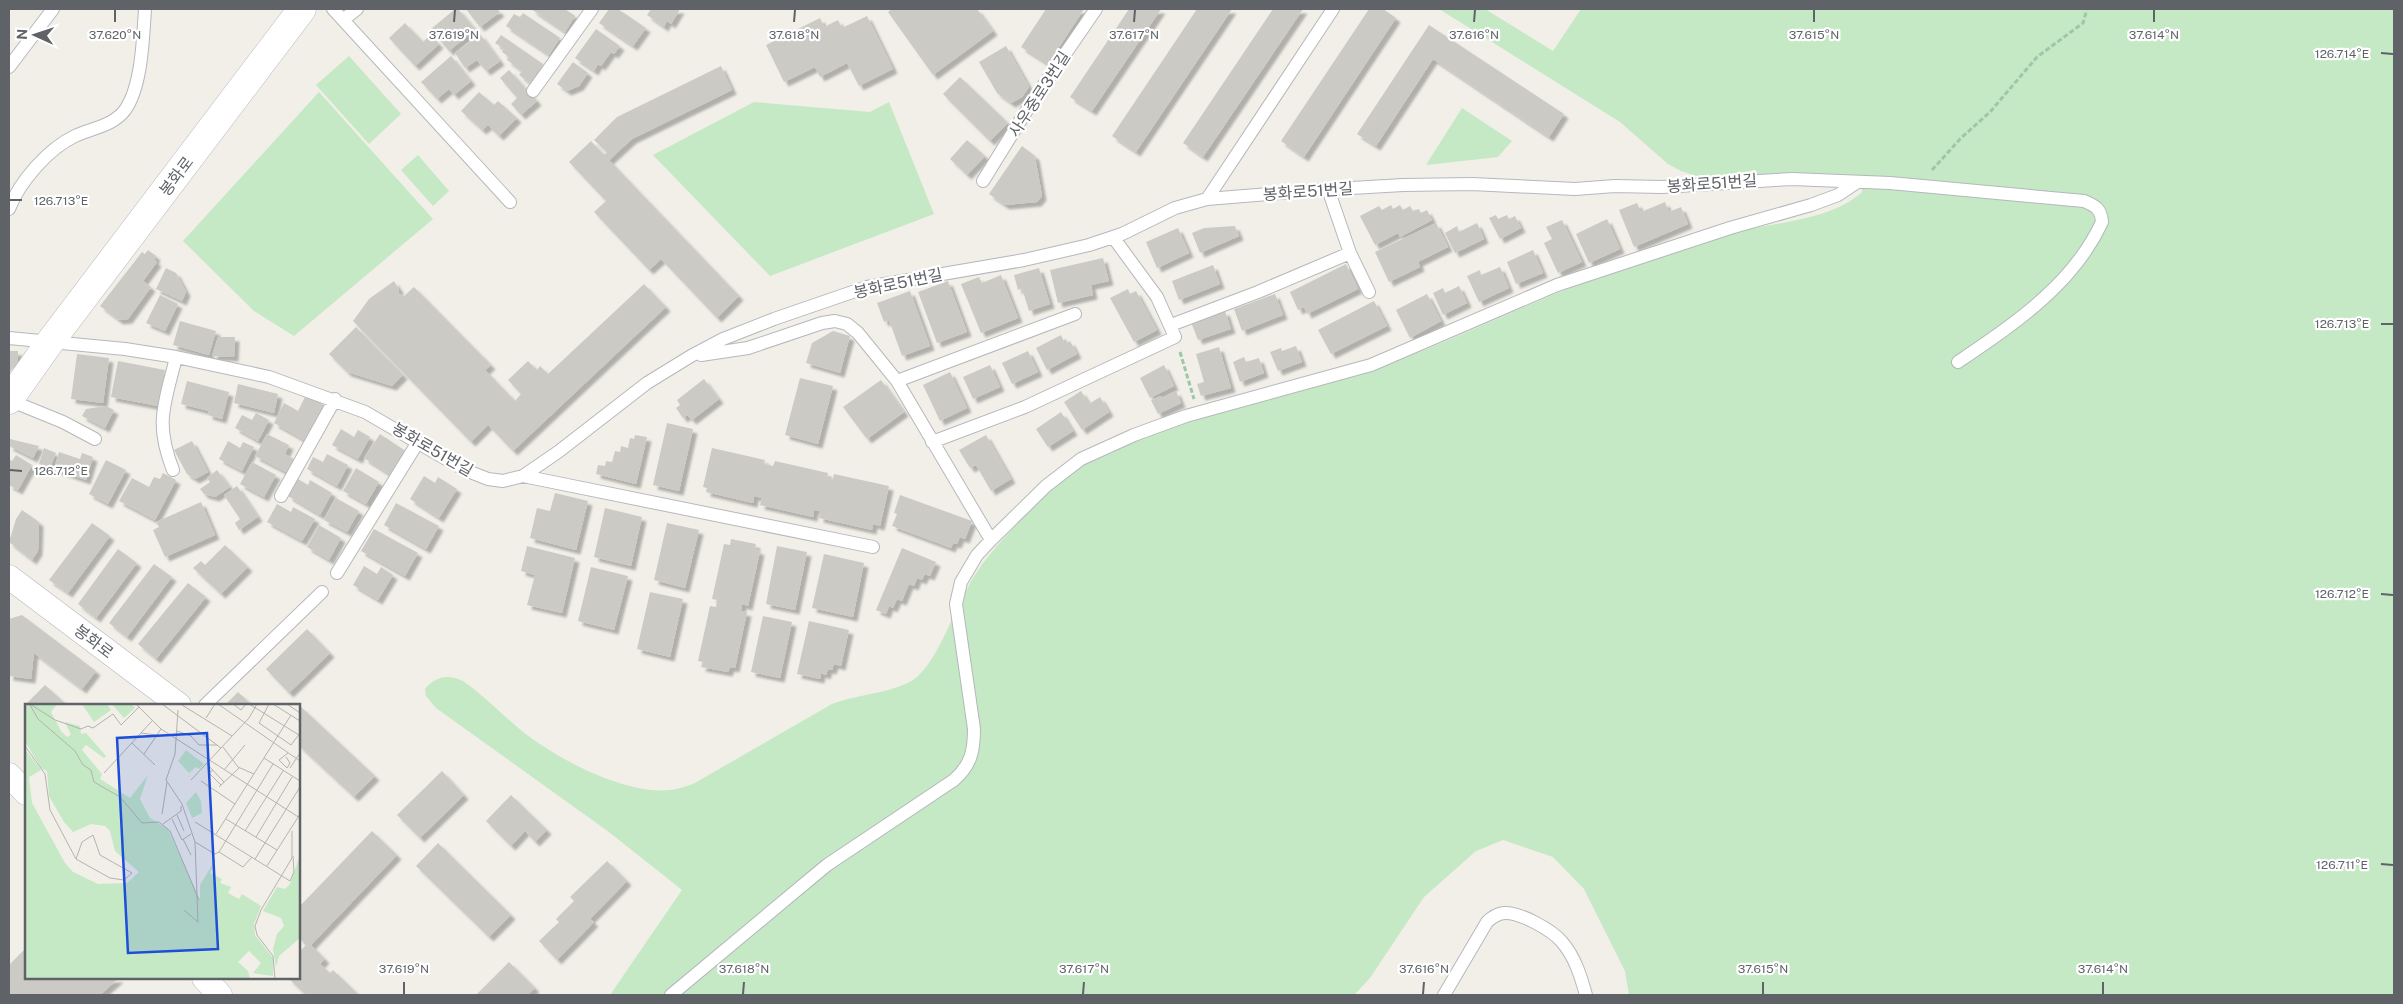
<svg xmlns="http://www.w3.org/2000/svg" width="2403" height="1004" viewBox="0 0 2403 1004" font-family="'Public Sans','Noto Sans KR',sans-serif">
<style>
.green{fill:#c5e8c5}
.building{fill:#cccac5;filter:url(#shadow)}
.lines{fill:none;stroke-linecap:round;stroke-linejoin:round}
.lane-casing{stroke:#b5b8bc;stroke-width:14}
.street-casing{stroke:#b5b8bc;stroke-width:25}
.secondary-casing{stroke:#b6babf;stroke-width:29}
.path{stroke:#9cc7a9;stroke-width:3;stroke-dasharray:5 2.5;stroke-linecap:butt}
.lane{stroke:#fff;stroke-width:12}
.street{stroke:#fff;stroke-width:24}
.secondary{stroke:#fff;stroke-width:28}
.ticks{fill:none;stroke:#5f6368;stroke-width:2}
.labels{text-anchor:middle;stroke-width:4.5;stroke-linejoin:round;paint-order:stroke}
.street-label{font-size:16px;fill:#5f6368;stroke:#fff}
.inset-road{fill:none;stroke:#b3b3b1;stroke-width:1}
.view{fill:#1d4ed8;fill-opacity:0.15;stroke:#1d4ed8;stroke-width:2.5}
.inset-edge{fill:none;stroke:#5f6368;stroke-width:2.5}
.ticks-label{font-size:12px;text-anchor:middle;fill:#5f6368;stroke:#fff;stroke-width:4.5;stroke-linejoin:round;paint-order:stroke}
</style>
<defs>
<filter id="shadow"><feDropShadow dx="4.5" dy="4.5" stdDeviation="1" flood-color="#0004"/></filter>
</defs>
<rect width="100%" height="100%" fill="#f1efe8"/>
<path class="green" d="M 1439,9 L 1485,9 L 1553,51 L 1581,9 L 2394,9 L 2394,995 L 1629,995 L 1625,971 L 1584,889 L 1553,857 L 1503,840 L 1476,851 L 1424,897 L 1370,978 L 1354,995 L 610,995 L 682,890 L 609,832 L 436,708 L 426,696 L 425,689 C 436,676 448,674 463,681 C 486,697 505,718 527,735 C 562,761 626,795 671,790 C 678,789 686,786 693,784 L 832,704 C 857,694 898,693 917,677 C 939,657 952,615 967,589 C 979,565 996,547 1014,527 C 1043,496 1071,466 1112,450 C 1141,439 1171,426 1202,417 C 1259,400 1318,389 1375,369 C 1465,337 1549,291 1641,262 C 1671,252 1702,242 1733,233 C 1772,222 1831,221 1862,192 L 1861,183 L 1727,178 L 1696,176 L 1681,171 L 1668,164 L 1620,122 Z
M 349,56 L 401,114 L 369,144 L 316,85 Z
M 319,92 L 433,219 L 294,336 L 254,311 L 183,241 Z
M 754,102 L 870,112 L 889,102 L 934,214 L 770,276 L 653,155 Z
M 1462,108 L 1512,141 L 1498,157 L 1426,165 Z
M 418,155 L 449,191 L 433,206 L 401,170 Z"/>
<path class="building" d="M 455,9 L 458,9 L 475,29 L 449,51 L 431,29 Z
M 466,9 L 497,9 L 500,12 L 480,27 Z
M 531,9 L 565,9 L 575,16 L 565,32 Z
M 609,9 L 618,9 L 646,28 L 633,46 L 599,23 Z
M 651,9 L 680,9 L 671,24 L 667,21 L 664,27 L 647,15 Z
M 892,9 L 977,9 L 993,31 L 933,75 L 888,12 Z
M 1046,9 L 1084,9 L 1048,64 L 1021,47 Z
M 1129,9 L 1161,9 L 1092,111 L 1070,97 Z
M 1197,9 L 1232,9 L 1136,152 L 1112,136 Z
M 1273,9 L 1303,9 L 1203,157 L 1183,143 Z
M 1369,9 L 1383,9 L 1396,18 L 1304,157 L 1281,141 Z
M 523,13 L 560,38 L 549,55 L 506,26 L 514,14 L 520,17 Z
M 867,16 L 893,69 L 859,86 L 847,63 L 820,77 L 815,67 L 784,82 L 766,45 L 820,18 L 824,27 L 838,20 L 842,28 Z
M 405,23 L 423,42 L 430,35 L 439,44 L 415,66 L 389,38 Z
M 1429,25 L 1564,114 L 1549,137 L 1433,59 L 1376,146 L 1357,134 Z
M 596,29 L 620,46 L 614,54 L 611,52 L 601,66 L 598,64 L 594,71 L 575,58 Z
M 480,34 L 500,61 L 486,71 L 477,60 L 465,68 L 455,53 Z
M 501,35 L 543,64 L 530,83 L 519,75 L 522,71 L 507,60 L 509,57 L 502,52 L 504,49 L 495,43 Z
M 1006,46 L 1029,87 L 1022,97 L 1011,103 L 997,93 L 979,62 Z
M 451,56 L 471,81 L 454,95 L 449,89 L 437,99 L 421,82 Z
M 573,62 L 588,73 L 579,86 L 567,91 L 557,84 Z
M 721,66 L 732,90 L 632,139 L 609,160 L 739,296 L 717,318 L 661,259 L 649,270 L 594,212 L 606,201 L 569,162 L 591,141 L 604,155 L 607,152 L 594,140 L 617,117 Z
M 509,70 L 537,101 L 521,115 L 511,104 L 517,98 L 500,78 Z
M 960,77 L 1008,123 L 990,141 L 943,94 Z
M 479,92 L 494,105 L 498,101 L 517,118 L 499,136 L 488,125 L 482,130 L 461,111 Z
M 967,140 L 985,156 L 967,175 L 950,159 Z
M 1022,146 L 1035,156 L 1042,196 L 1037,202 L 1005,205 L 989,194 Z
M 1665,202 L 1669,212 L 1681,207 L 1688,224 L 1634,247 L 1619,210 L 1637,203 L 1641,212 Z
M 1391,205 L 1393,209 L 1400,205 L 1403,210 L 1410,206 L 1413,211 L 1419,209 L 1421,213 L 1427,210 L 1432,220 L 1400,237 L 1398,233 L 1375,245 L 1360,216 L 1379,206 L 1382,210 Z
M 1496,215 L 1498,219 L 1507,215 L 1509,219 L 1515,216 L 1521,228 L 1500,239 L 1489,218 Z
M 1607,219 L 1620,249 L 1589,263 L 1576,234 Z
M 1562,220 L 1582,262 L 1558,273 L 1544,243 L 1552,239 L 1546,227 Z
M 1436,223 L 1448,247 L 1418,262 L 1420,267 L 1389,282 L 1375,252 Z
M 1477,223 L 1484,239 L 1455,253 L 1445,233 L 1457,226 L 1459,232 Z
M 1235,226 L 1239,236 L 1200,253 L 1192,233 L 1204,228 Z
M 1178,228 L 1189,253 L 1157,268 L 1146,242 Z
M 148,250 L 156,256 L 154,260 L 157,262 L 143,281 L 151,287 L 128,319 L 119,320 L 100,306 L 142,252 L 145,254 Z
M 1533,250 L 1543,273 L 1516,284 L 1507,262 Z
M 1103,258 L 1109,281 L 1091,285 L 1093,295 L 1058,303 L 1050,270 Z
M 1346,264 L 1358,289 L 1307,314 L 1304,307 L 1298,310 L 1290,292 Z
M 1213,265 L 1220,284 L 1179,300 L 1172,281 Z
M 1500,267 L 1509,288 L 1479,302 L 1467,276 L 1480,270 L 1481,275 Z
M 166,268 L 176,273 L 186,292 L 182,301 L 156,289 Z
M 1039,268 L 1050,304 L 1029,311 L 1022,288 L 1018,290 L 1014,275 Z
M 1001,275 L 1018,318 L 981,333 L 961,284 L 979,277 L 982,283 Z
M 394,281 L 399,289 L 398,293 L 404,296 L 414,287 L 491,365 L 485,370 L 515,401 L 521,394 L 508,380 L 528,361 L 537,370 L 540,366 L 548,374 L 644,284 L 666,307 L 513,451 L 488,425 L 471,442 L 353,321 L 369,299 Z
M 948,281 L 967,332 L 937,343 L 918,292 Z
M 1459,286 L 1467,303 L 1443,315 L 1433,293 L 1443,288 L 1445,293 Z
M 1128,289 L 1130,294 L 1136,291 L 1157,330 L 1134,342 L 1110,298 Z
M 910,291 L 930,346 L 902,356 L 889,320 L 884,322 L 877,303 Z
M 1275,294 L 1283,315 L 1242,331 L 1234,309 Z
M 1427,294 L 1441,321 L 1410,338 L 1396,310 Z
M 160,295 L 178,304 L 165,331 L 146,323 Z
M 1374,301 L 1387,326 L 1331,354 L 1318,330 Z
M 1225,311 L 1231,329 L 1198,340 L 1191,322 Z
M 180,321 L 216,331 L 209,355 L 173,345 Z
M 356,327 L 403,375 L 392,386 L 347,372 L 329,354 Z
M 833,331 L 850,336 L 840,373 L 806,363 L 812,343 Z
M 1061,335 L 1065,344 L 1070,341 L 1077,354 L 1047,370 L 1036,348 Z
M 218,337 L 235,337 L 234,357 L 212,356 Z
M 1296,346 L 1302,362 L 1278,371 L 1270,352 L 1281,348 L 1282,351 Z
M 1219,347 L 1231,388 L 1201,396 L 1197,384 L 1204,382 L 1196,354 Z
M 9,351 L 18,351 L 18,362 L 9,373 Z
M 1028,351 L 1038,372 L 1012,384 L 1002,363 Z
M 77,354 L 109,358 L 103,403 L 71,399 Z
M 1244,357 L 1246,362 L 1259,358 L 1264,373 L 1240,382 L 1233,362 Z
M 118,361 L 165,370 L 158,406 L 111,397 Z
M 990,365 L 1000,387 L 973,399 L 963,377 Z
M 1164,365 L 1174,386 L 1150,398 L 1140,378 Z
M 950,372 L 967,408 L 940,421 L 923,385 Z
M 800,378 L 833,386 L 818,444 L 785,435 Z
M 704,379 L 719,399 L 692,420 L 687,415 L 683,418 L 676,408 L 680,405 L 677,400 Z
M 881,380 L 904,412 L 867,439 L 843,407 Z
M 187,381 L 229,392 L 222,419 L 208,415 L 209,411 L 181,404 Z
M 238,384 L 278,394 L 274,413 L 234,403 Z
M 1081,391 L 1089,404 L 1100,397 L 1109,412 L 1082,430 L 1064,402 Z
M 1176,391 L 1181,403 L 1158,414 L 1151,400 L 1161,396 L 1162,398 Z
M 306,395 L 324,405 L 304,440 L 274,423 L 284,403 L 298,411 Z
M 106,406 L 114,410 L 105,428 L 82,416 L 86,409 Z
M 1061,412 L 1073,431 L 1048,447 L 1036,429 Z
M 256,413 L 269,420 L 258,441 L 235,428 L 242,415 L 252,420 Z
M 667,423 L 693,429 L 679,491 L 653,485 Z
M 341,429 L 354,437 L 358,430 L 370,437 L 358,459 L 332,445 Z
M 267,434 L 289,445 L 285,454 L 294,459 L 286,472 L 255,456 Z
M 380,434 L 407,452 L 392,476 L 364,458 Z
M 635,435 L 647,437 L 636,484 L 596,474 L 598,465 L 605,466 L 606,461 L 612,462 L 615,451 L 620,452 L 621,446 L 628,448 L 630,438 L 634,439 Z
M 986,435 L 1011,479 L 991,491 L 976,465 L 970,468 L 959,450 Z
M 10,439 L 39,446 L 33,458 L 9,446 Z
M 192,441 L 208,472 L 195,479 L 187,474 L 174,450 Z
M 228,441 L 240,448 L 243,442 L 254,447 L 242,471 L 219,459 Z
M 44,448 L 56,453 L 50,468 L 39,464 Z
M 712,448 L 765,460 L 764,464 L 773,466 L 775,461 L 828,473 L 827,478 L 833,479 L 834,474 L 889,486 L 880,526 L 873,524 L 872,530 L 819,518 L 820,511 L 814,510 L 813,517 L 760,505 L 762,498 L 754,496 L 753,503 L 706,492 L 707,488 L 703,487 Z
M 59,452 L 80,459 L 82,453 L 93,457 L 86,480 L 54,469 Z
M 327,454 L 348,465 L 337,486 L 307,469 L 313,457 L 323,462 Z
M 16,455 L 32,465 L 18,490 L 9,485 L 9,459 L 12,461 Z
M 106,460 L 126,470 L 108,504 L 89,494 Z
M 252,462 L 276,475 L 264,497 L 240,484 Z
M 356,468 L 379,482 L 366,504 L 343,491 Z
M 217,470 L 230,487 L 215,497 L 204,494 L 200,489 L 210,482 L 207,478 Z
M 163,473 L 176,480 L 155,520 L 119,501 L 132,478 L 149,487 L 154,477 L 160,479 Z
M 424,476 L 435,483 L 438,477 L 457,489 L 439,518 L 410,499 Z
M 298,479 L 308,485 L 310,480 L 332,493 L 320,515 L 288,496 Z
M 237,486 L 258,517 L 239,530 L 235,523 L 240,519 L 224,495 Z
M 555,493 L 588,501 L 576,550 L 530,538 L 537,508 L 550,511 Z
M 900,495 L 972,521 L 965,539 L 960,537 L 957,544 L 953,543 L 951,548 L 892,526 L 897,514 L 894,513 Z
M 336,498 L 359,511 L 347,532 L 324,520 Z
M 201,502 L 215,535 L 165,557 L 153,530 L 159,527 L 156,522 Z
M 396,503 L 439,526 L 426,549 L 384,525 Z
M 277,504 L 291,512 L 293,507 L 315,519 L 302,541 L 267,522 Z
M 605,508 L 642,517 L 631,566 L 594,557 Z
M 22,510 L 39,522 L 38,551 L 32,560 L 9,542 L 16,519 Z
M 92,523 L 110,536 L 68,593 L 49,580 Z
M 667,523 L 699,530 L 685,588 L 654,580 Z
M 319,525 L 341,538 L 329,560 L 307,547 Z
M 374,529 L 418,553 L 405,576 L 361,551 Z
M 731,539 L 756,544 L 755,549 L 760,551 L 748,606 L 742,604 L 741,611 L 747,612 L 735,668 L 730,667 L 728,672 L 701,667 L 703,662 L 698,661 L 710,606 L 716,607 L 717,600 L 712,599 L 724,544 L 730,545 Z
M 225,545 L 248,567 L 221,594 L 193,568 L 201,561 L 205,565 Z
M 527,546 L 575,558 L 562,613 L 527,605 L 535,575 L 521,571 Z
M 777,546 L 807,552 L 795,610 L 766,604 Z
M 902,548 L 936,562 L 930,576 L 925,574 L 922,580 L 917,578 L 914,586 L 909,584 L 902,601 L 897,599 L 893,608 L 889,606 L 886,614 L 876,610 Z
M 118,549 L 137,563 L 96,618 L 78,604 Z
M 824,554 L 864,563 L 853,617 L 812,608 Z
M 154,564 L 172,577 L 127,637 L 109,623 Z
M 364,566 L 377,574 L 381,567 L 393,575 L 378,600 L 353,585 Z
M 591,567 L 628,576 L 614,630 L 578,621 Z
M 188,583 L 206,597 L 156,659 L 138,644 Z
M 650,592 L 683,599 L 670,657 L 637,649 Z
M 22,615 L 96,671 L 82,689 L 34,653 L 31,679 L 9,676 L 9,619 Z
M 763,616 L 792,622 L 780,678 L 751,672 Z
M 809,621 L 849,630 L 841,666 L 834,664 L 832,670 L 828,669 L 826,675 L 821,673 L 820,679 L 797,674 Z
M 307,629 L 330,653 L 289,693 L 266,669 Z
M 45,685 L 67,705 L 25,705 Z
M 238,692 L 252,705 L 225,705 Z
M 300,706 L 375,776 L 354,797 L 299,746 Z
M 442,771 L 464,795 L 420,838 L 397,815 Z
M 511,795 L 547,830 L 535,842 L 525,831 L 511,846 L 486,821 Z
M 372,831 L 397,855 L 311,945 L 325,959 L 320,964 L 330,973 L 333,970 L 359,995 L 306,995 L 288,978 L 299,978 L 299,952 L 306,945 L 299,938 L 299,907 Z
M 438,843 L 511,915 L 489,937 L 416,866 Z
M 607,861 L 627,881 L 590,919 L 594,922 L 557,960 L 539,941 L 559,922 L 556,919 L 574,901 L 570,897 Z
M 26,948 L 26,978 L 119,978 L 100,995 L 9,995 L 9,965 Z
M 509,962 L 535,988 L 527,995 L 476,995 Z"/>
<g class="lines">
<g class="lane-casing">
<path id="lane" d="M 333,9 L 510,202
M 344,19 L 357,9
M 9,67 L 53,9
M 533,91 L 592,9
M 983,181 L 1030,105 L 1096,9
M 1328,189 L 1350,253 L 1369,292
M 1207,199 L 1333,9
M 9,209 C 19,182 49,148 75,136 C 92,128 113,126 125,110 C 142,86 143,38 145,9
M 1171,325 L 1258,292 L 1350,253
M 9,338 L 125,349 L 176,357 L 269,377 L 365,412 L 465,470 L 488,479 L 503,481 L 523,476 L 558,452 L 647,383 L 691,356 L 723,339 L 774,319 L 867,287 L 1024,260 L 1089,245 L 1122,234 L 1175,208 L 1207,199 L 1317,190 L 1403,185 L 1472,184 L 1575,189 L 1615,186 L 1662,187 L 1792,179 L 1890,183 L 2084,201 C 2096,206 2101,209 2102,222 C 2073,285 2014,324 1958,362
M 701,355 L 748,348 L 822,323 L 835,321 L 847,324 L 858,333 L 897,381 L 991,540
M 897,381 L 1075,314
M 9,400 L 63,422 L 95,439
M 932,442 L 1025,407 L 1175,337 L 1157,297 L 1113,237
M 173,470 C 154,422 165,404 176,357
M 523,476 L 873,547
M 281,496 L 335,399
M 337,573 L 418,442
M 205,705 L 322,592
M 671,995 L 827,865 L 954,780 C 971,765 974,751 974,729 L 956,604 L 961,582 L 977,555 L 991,540 L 1046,486 L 1081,459 L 1134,435 L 1186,416 L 1371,365 L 1557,285 L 1730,228 L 1811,205 L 1838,195 L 1856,183
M 1444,995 L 1487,922 C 1492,917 1497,914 1504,913 C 1520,912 1552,930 1562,942 C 1575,957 1581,977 1586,995"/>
</g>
<g class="street-casing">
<path id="street" d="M 9,577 L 179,705
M 9,775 L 26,793
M 204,978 L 220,995"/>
</g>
<g class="secondary-casing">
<path id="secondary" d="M 9,400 L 50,342 L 302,9"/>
</g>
<path class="path" d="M 1932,170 L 1961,138 L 1990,112 L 2037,57 L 2083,23 L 2087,9
M 1180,352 L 1194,399"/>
<use href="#lane" class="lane"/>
<use href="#street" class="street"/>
<use href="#secondary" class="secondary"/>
</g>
<path class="ticks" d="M 115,22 L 115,10M 454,22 L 455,10M 794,22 L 795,10M 1134,22 L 1135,10M 1474,22 L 1475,10M 1814,22 L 1814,10M 2154,22 L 2154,10M 2381,53 L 2393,54M 10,200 L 22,200M 2381,324 L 2393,324M 10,470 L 22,471M 2381,594 L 2393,595M 2381,864 L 2393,865M 404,994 L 404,982M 743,994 L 744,982M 1083,994 L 1084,982M 1423,994 L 1424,982M 1763,994 L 1763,982M 2103,994 L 2103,982"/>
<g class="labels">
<g class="street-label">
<text transform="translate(1039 94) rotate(-57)" y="6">사우중로3번길</text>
<text transform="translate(176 176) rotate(-53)" y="6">봉화로</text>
<text transform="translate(1712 183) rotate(-4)" y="6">봉화로51번길</text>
<text transform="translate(1308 191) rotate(-4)" y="6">봉화로51번길</text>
<text transform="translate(898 283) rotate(-12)" y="6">봉화로51번길</text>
<text transform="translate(433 449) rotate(30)" y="6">봉화로51번길</text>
<text transform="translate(94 641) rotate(37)" y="6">봉화로</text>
</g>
</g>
<g transform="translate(25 704)">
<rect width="275" height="275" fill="#f1efe8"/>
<path d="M 1,0 L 32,0 L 26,8 L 36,27 L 42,33 L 46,31 L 40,18 L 55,22 L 56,30 L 61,29 L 81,52 L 79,54 L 61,41 L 57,46 L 77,70 L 75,75 L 105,94 L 123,71 L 115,95 L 125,114 L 143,125 L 175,196 L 175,181 L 192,153 L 185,169 L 197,175 L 195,179 L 206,183 L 203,189 L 214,195 L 217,190 L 236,202 L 229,220 L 230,231 L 248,254 L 248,272 L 228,269 L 236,259 L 224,247 L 213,258 L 223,267 L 225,275 L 0,275 L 0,45 L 16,66 L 4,73 L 7,99 L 40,159 L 48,168 L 73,180 L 102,179 L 114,168 L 90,147 L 85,127 L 80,122 L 66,120 L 48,128 L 39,118 L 24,92 L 22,67 L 16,64 L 1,39 ZM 57,0 L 82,0 L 86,6 L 69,18 ZM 87,0 L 106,0 L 110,4 L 99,14 ZM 161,46 L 179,60 L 174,65 L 171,63 L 164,69 L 153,57 ZM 171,88 L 176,97 L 177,109 L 167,114 L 161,99 ZM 275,151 L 275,234 L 254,252 L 251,263 L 248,245 L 252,230 L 259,222 L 256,214 L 238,207 L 252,183 L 260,185 L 265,180 Z" fill="#c5e8c5"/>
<path class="inset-road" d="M 5,0 L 30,16 L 56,25 L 63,22 L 68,24 L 88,10 L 96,21 L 114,3M 111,0 L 136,25 L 275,114M 137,0 L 196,44M 193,0 L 275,57M 208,0 L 216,6 L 221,0M 224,0 L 274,31M 244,0 L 234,19 L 266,41 L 275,29M 248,0 L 275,17M 262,0 L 275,9M 5,1 L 13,15 L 50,47 L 58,61 L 66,66 L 69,78 L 95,93 L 117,119 L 134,118 L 145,127 L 174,196M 157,1 L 207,32M 153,6 L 150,50 L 141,76 L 157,100 L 170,138 L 173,218 L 159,206M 181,14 L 190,0M 0,21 L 0,0M 152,27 L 166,32 L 174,41 L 192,41M 116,29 L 127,17M 107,39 L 130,61M 0,42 L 20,70 L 25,106 L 51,155 L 85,174 L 99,176 L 107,169 L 75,151 L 68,131 L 57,138 L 51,155M 198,43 L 213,63 L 229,70M 119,50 L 136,25M 261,53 L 265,59 L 262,64 L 254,56 L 263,49M 239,54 L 275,77M 182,60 L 199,78M 265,64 L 275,49M 188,66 L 184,69 L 196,81M 199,66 L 220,41M 79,69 L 116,29 L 131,31M 166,76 L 224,14 L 232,0M 176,77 L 210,100M 194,83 L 214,64M 137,110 L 142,78M 152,111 L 159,127M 147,115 L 157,136 L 166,130M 201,115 L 252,146M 170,118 L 265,177 L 269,168 L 268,152M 138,120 L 156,107 L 156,102M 220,127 L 258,67M 191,130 L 266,11M 231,133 L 267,73M 158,135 L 166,151M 170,138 L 190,150 L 194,148M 227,153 L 218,163 L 194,148 L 248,60M 230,155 L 275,83M 242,162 L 275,110M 250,275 L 248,252 L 232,231 L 230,222 L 236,206 L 267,154 L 267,127"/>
<path class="view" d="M 182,29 L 193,245 L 103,249 L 92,34 Z"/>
<rect width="275" height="275" class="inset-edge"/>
</g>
<g class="ticks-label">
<text x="115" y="39">37.620°N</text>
<text x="454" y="39">37.619°N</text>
<text x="794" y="39">37.618°N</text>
<text x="1134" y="39">37.617°N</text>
<text x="1474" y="39">37.616°N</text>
<text x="1814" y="39">37.615°N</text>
<text x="2154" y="39">37.614°N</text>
<text x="2342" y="58">126.714°E</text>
<text x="61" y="205">126.713°E</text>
<text x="2342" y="328">126.713°E</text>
<text x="61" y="475">126.712°E</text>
<text x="2342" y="598">126.712°E</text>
<text x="2342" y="869">126.711°E</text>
<text x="404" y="973">37.619°N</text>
<text x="744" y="973">37.618°N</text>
<text x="1084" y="973">37.617°N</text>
<text x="1424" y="973">37.616°N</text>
<text x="1763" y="973">37.615°N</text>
<text x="2103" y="973">37.614°N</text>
</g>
<rect width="2403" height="1004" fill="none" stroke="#5f6368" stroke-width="20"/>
<g transform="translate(35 35) rotate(273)" stroke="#ffffff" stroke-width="4" paint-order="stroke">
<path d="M0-4L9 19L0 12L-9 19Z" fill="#5f6368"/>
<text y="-8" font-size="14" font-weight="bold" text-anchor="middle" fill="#5f6368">N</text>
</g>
</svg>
